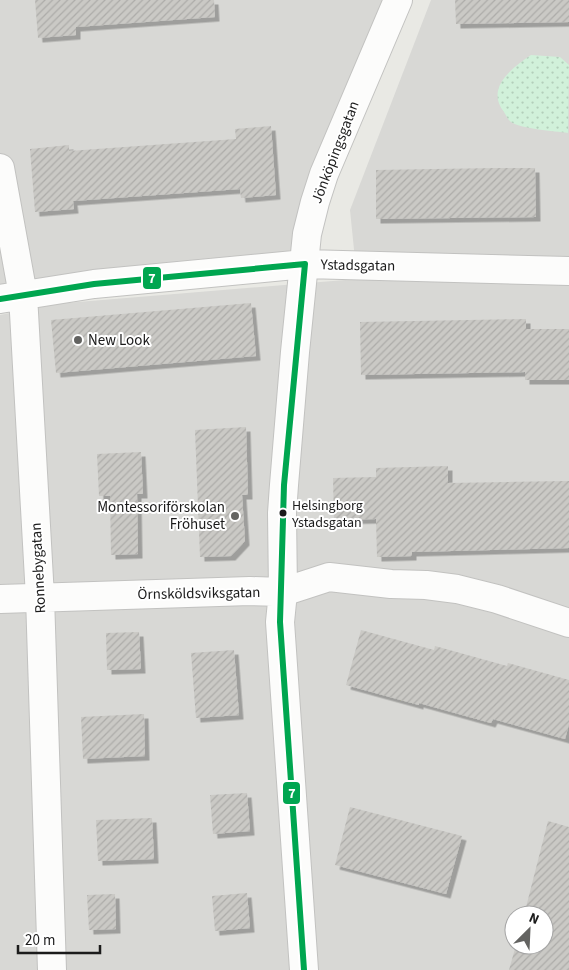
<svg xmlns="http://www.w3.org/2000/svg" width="569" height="970" viewBox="0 0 569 970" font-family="'Source Sans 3',sans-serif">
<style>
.residential{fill:#d8d8d5;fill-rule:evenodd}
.park{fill:url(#park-dots)}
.building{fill:url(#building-hatch);filter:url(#shadow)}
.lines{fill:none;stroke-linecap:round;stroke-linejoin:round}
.minor-casing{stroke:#c2c2c0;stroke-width:30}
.minor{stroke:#fcfcfb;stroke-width:28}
.bus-1-casing{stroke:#fff;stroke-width:10}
.bus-1{stroke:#00a650;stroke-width:6}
.poi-dot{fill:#636361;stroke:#fff;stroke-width:2}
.bus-dot{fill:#1b1b1b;stroke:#fff;stroke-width:2}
.labels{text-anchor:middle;stroke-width:4;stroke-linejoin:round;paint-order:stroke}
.bus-label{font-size:14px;fill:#1b1b1b;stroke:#fff;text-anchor:start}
.street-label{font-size:15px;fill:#1b1b1b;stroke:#fff}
.poi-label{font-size:15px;fill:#1b1b1b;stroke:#fff;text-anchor:start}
.line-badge{stroke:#fff;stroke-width:2}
.badge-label{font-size:14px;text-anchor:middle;font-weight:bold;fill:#fff}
</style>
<defs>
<pattern id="park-dots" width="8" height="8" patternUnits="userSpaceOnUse" patternTransform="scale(1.25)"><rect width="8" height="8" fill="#d1f1da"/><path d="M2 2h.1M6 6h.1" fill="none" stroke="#b3ceba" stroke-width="1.8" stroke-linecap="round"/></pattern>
<pattern id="building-hatch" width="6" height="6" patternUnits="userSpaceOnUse" patternTransform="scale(1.25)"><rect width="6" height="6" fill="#cac9c5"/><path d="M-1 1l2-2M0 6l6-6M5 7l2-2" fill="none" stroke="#adaca9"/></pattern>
<filter id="shadow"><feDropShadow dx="4.5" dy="4.5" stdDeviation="0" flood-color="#0004"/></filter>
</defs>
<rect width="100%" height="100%" fill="#e9e9e4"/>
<path class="residential" d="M 0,0 L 394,0 L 302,261 L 0,294 Z
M 431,0 L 569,0 L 569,970 L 0,970 L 0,315 L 54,304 L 357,279 L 350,210 ZM 514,915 L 544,915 L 544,945 L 514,945 Z"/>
<path class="park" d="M 531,55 L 560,57 L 569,65 L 568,133 C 554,131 522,129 511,122 C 508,120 506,115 504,112 C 485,88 512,68 531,55 Z"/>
<path class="building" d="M 35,0 L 214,0 L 215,17 L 76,27 L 76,35 L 38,38 Z
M 455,0 L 569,0 L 569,22 L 456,24 Z
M 271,126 L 276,195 L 241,198 L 240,189 L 73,201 L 74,209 L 35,212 L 30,149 L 69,145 L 69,151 L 236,139 L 235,129 Z
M 496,168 L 535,168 L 536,217 L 376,219 L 376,170 Z
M 251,303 L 256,356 L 56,373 L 51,320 Z
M 526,319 L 526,329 L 569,329 L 569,380 L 525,380 L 525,372 L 361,375 L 360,322 Z
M 246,427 L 248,495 L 242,495 L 245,541 L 231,556 L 200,557 L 195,430 Z
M 141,452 L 143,494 L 137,494 L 138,554 L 111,555 L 110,496 L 99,496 L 97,454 Z
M 448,466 L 448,483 L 569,481 L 569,548 L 412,552 L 412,556 L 377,557 L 376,519 L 334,520 L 333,478 L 376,477 L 376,468 Z
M 361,630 L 434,650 L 435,646 L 507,666 L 508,663 L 569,680 L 569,724 L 565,739 L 493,719 L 491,723 L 419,703 L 419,705 L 346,685 Z
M 139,632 L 141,669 L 107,670 L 106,633 Z
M 234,650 L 239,715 L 196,718 L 191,653 Z
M 144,714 L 145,756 L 83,759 L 81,717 Z
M 247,793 L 250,831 L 213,834 L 210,795 Z
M 350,807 L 462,836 L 446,894 L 335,865 Z
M 152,818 L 154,859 L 98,861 L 96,820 Z
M 548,821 L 569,827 L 569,970 L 509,970 L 516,945 L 544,945 L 544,915 L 524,915 Z
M 247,893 L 250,928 L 215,931 L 212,896 Z
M 115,894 L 116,929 L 89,930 L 87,895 Z"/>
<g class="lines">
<g class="minor-casing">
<path id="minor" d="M 0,168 L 23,295 L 40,597 L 52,970
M 0,299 L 94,284 L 305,264 L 569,271
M 0,599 L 250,591 L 283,592 L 329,577 L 391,584 L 426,585 L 457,589 L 497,599 L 569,623
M 304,970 L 280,622 L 283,592 L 282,513 L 284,485 L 295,352 L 307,234 L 315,202 L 324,174 L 398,0"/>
</g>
<use href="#minor" class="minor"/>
<g class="bus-1-casing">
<path id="bus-1" d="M 0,299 L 94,284 L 305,264
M 304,970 L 280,622 L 284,485 L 305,264"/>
</g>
<use href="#bus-1" class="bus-1"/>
</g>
<g class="poi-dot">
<circle cx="78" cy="340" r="5"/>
<circle cx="235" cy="516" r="5"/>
</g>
<circle class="bus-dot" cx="283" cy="513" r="4.5"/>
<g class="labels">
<g class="bus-label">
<text x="292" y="510">Helsingborg<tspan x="292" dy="17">Ystadsgatan</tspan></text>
</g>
<g class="street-label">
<text transform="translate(335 152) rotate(-69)" y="5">Jönköpingsgatan</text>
<text transform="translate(358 265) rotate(1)" y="5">Ystadsgatan</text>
<text transform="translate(38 568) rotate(-93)" y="5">Ronnebygatan</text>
<text transform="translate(199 593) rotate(-1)" y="5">Örnsköldsviksgatan</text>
</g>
<g class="poi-label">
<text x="88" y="345">New Look</text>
<text x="225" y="512" text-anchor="end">Montessoriförskolan<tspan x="225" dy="17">Fröhuset</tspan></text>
</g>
</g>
<g class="line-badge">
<rect x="142" y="266" width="20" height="24" rx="5" fill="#00a650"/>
<rect x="282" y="781" width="19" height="24" rx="5" fill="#00a650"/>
</g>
<g class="badge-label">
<text x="152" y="283">7</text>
<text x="292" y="798">7</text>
</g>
<g transform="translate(529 930) rotate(24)"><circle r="24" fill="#ffffff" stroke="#a4a4a4"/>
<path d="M0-4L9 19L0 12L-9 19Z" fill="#636361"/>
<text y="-8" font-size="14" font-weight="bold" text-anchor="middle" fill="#1b1b1b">N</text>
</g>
<path d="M18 945v8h82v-8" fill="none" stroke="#1b1b1b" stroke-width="2.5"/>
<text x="25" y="945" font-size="15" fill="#1b1b1b" stroke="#ffffff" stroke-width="4" paint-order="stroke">20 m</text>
</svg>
